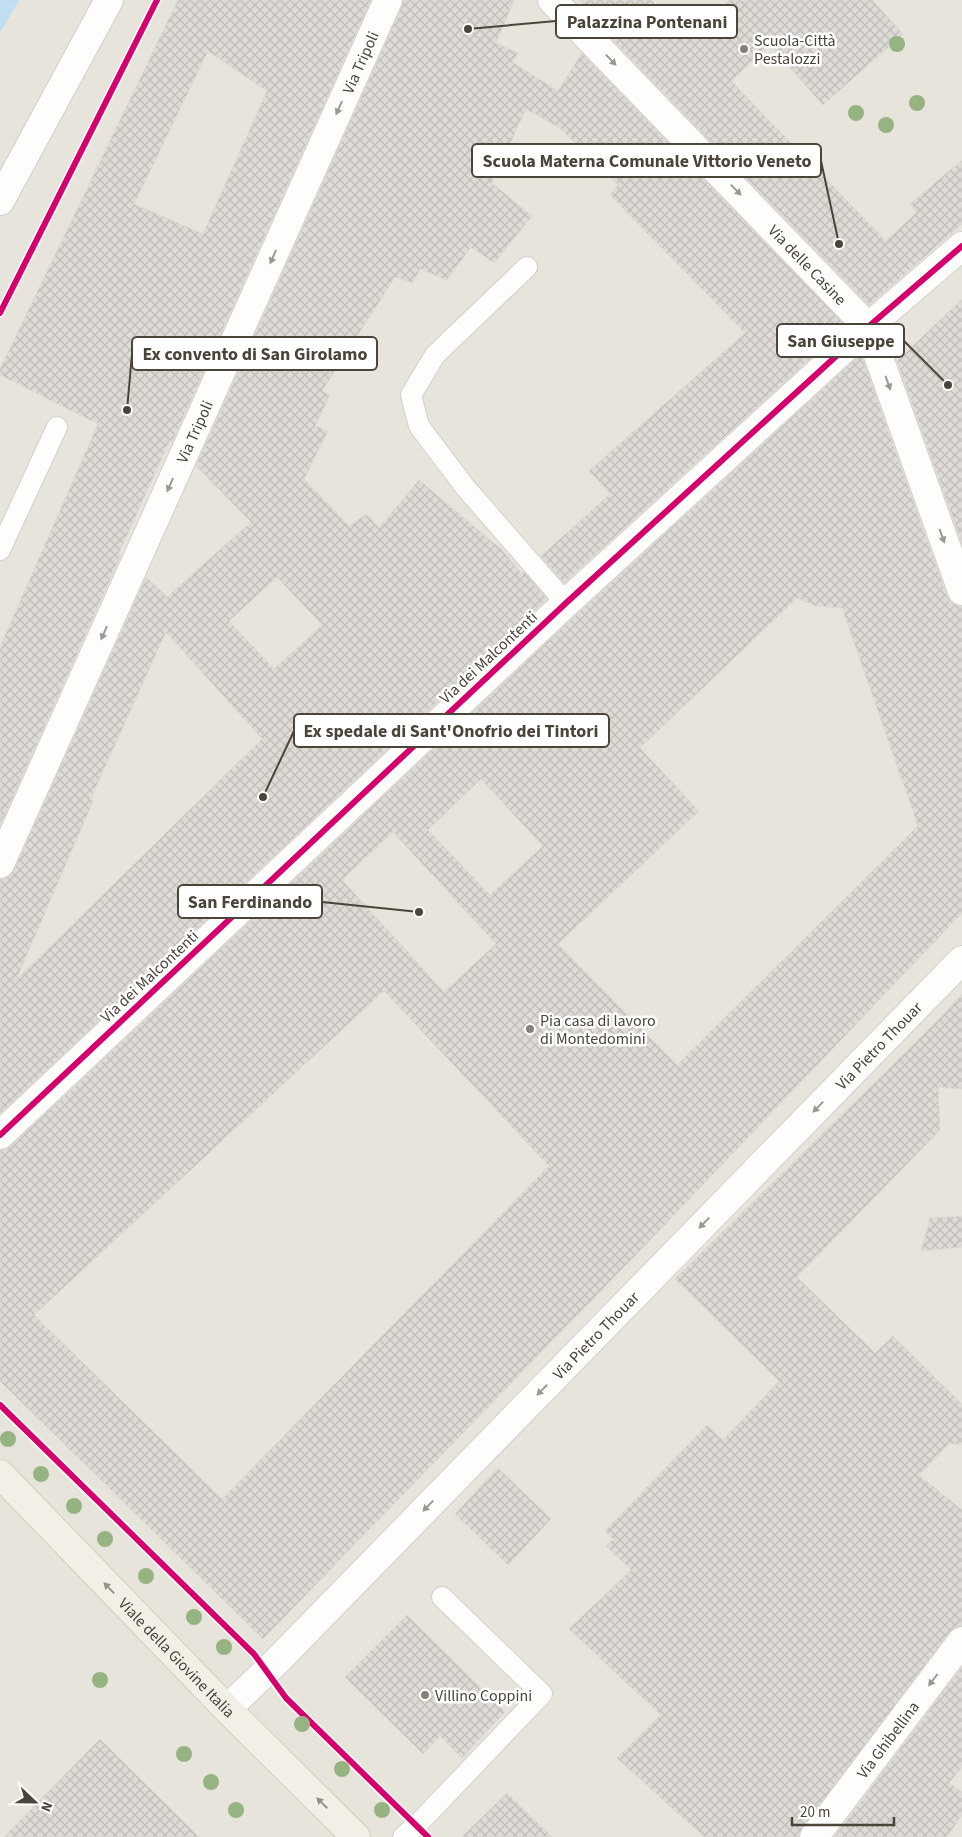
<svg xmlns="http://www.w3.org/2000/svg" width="962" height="1837" viewBox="0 0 962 1837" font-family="'Source Sans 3',sans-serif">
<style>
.residential{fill:#e7e4dc}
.water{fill:#c0ddf1}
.building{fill:url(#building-cross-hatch);stroke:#dcd9d4;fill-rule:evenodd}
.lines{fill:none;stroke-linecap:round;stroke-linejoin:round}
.lane-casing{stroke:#d2d0cb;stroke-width:22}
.street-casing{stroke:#d2d0cb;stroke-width:30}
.primary-casing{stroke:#d6cebb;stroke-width:30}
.lane{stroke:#fdfdfc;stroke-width:20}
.street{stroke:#fdfdfc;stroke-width:28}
.primary{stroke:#f2efe6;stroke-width:28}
.cycleway-casing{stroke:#fff;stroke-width:9}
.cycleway{stroke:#d6006c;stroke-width:6}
.tree{fill:#96b382}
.oneway{fill:#9b9791}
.oneway2{fill:#969187}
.poi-dot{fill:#868178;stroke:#fff;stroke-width:2}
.labels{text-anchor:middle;stroke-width:5;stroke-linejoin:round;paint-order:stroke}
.poi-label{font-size:16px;fill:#4b4439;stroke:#fff;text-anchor:start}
.street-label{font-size:16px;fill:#4b4439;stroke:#fff}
.leader{fill:none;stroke:#4b4439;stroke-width:2}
.callout-dot{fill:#4b4439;stroke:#fff;stroke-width:2}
.callout{fill:#fff;stroke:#4b4439;stroke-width:2}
.callout-label{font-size:18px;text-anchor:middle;font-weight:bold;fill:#4b4439}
</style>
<defs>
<pattern id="building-cross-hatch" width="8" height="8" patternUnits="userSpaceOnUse" patternTransform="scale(1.25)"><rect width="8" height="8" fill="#dedbd6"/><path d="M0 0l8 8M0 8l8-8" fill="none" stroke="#c0bdb8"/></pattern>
</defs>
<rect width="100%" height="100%" fill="#f4f2ee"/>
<path class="residential" d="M 0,0 L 962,0 L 962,1837 L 0,1837 Z"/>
<path class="water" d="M 0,0 L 19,0 L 0,33 Z"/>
<path class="building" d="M 178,0 L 371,0 L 172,442 L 170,440 L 119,553 L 121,555 L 0,826 L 0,647 L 98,424 L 0,375 L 0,369 ZM 208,51 L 267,91 L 203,234 L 134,204 Z
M 403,0 L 514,0 L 496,43 L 518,53 L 512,62 L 558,91 L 582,53 L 846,326 L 564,583 L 541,556 L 610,494 L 589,471 L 745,333 L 610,195 L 618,185 L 560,128 L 526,109 L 492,183 L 532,216 L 494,263 L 471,247 L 447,280 L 420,269 L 413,283 L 395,277 L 322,391 L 330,395 L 315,426 L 328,431 L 304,479 L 349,526 L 367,514 L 379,528 L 419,480 L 502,550 L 522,574 L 524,572 L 547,599 L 0,1114 L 0,879 L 9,877 L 14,870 L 146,577 L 167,597 L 251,522 L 196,466 L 402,6 ZM 277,577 L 322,625 L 274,669 L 229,621 ZM 166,632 L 262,739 L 16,980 L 93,801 L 90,800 Z
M 580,0 L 651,0 L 688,38 L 730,0 L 872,0 L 903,34 L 823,105 L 770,45 L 731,81 L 886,241 L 917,212 L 910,204 L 962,160 L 962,224 L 869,305 L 599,26 L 601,22 Z
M 962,299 L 962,544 L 897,361 Z
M 861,354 L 947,596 L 952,603 L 962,606 L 962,913 L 657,1233 L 263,1639 L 0,1381 L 0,1150 L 11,1146 L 577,614 ZM 797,598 L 816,606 L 842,608 L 918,826 L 677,1065 L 558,944 L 699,811 L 640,748 ZM 481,779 L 543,846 L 490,895 L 428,830 ZM 393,832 L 496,944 L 444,992 L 342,880 ZM 384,991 L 549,1166 L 222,1499 L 34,1315 Z
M 962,994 L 962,1089 L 938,1087 L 940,1130 L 797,1277 L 875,1353 L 893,1336 L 962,1404 L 962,1444 L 949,1444 L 919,1475 L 962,1510 L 962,1626 L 955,1627 L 950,1632 L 802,1828 L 799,1837 L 704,1837 L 617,1758 L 661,1715 L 569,1629 L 631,1570 L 606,1546 L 613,1539 L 605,1531 L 707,1425 L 723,1440 L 779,1381 L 675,1279 L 937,1021 Z
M 962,1216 L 962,1247 L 921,1251 L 930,1218 Z
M 498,1468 L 551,1519 L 508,1565 L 455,1514 Z
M 407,1615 L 505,1712 L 462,1758 L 440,1736 L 423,1754 L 345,1677 Z
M 962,1667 L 962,1767 L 949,1783 L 962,1792 L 962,1815 L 947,1837 L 834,1837 Z
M 100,1739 L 199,1837 L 4,1837 Z
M 507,1793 L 552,1837 L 462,1837 Z"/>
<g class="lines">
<g class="lane-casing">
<path id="lane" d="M 527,267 L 435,355 L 411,395 L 419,426 L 465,487 L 566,603
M 0,550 L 57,427
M 403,1837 L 416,1826 L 542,1694 L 442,1597"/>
</g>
<g class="street-casing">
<g id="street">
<path id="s1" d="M 552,0 L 868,327 L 962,591"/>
<path d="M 0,201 L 109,0"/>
<path id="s2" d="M 0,864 L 388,0"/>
<path d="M 0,1135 L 566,603 L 868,327 L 962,246"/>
<path id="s3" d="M 227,1709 L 276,1662 L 962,960"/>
<path id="s4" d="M 814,1837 L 962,1641"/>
</g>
</g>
<g class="primary-casing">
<g id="primary">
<path id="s5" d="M 0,1474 L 227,1709 L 356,1837"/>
</g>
</g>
<use href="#lane" class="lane"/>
<use href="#street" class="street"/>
<use href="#primary" class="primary"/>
<g class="cycleway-casing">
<path id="cycleway" d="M 0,313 L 157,0
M 0,1135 L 566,603 L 868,327 L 962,246
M 0,1405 L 254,1654 L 286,1698 L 428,1837"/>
</g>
<use href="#cycleway" class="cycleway"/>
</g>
<g class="tree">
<circle cx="897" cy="44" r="8"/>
<circle cx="917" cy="103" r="8"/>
<circle cx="856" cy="113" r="8"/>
<circle cx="886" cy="125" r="8"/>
<circle cx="8" cy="1439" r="8"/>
<circle cx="41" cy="1474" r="8"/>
<circle cx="74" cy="1506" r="8"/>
<circle cx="105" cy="1539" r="8"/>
<circle cx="146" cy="1576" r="8"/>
<circle cx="194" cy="1617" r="8"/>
<circle cx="224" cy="1647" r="8"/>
<circle cx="100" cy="1680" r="8"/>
<circle cx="302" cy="1724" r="8"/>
<circle cx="184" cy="1754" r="8"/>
<circle cx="342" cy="1769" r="8"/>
<circle cx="211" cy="1782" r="8"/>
<circle cx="236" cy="1810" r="8"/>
<circle cx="382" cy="1810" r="8"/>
</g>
<defs><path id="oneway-solid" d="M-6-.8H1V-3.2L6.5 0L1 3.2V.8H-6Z" transform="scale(1.25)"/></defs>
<g class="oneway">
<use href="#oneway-solid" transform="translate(611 60) rotate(46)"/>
<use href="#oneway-solid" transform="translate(339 108) rotate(114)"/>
<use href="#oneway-solid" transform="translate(736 190) rotate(46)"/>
<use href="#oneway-solid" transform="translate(273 257) rotate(114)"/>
<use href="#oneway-solid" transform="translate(888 383) rotate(70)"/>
<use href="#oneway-solid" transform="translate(170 485) rotate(114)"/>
<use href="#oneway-solid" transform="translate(942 536) rotate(70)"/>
<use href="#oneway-solid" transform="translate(104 633) rotate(114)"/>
<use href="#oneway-solid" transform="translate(818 1107) rotate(134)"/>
<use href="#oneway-solid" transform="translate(704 1223) rotate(134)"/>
<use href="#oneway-solid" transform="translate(542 1390) rotate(134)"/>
<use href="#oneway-solid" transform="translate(428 1506) rotate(134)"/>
<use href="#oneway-solid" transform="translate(933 1680) rotate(127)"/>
</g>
<g class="oneway2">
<use href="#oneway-solid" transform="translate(109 1588) rotate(-134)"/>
<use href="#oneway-solid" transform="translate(322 1803) rotate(-135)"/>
</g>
<g class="poi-dot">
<circle cx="744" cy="49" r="5"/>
<circle cx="530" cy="1029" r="5"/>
<circle cx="425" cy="1695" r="5"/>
</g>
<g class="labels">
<g class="poi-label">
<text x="754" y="46">Scuola-Città<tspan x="754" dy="18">Pestalozzi</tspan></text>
<text x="540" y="1026">Pia casa di lavoro<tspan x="540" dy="18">di Montedomini</tspan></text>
<text x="435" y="1701">Villino Coppini</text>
</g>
<g class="street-label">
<text dy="6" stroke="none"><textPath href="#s2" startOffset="879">Via Tripoli</textPath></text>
<text dy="6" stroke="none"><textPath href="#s1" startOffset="368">Via delle Casine</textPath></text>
<text dy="6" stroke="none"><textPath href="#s2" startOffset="474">Via Tripoli</textPath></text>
<text transform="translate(488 657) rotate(-43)" y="6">Via dei Malcontenti</text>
<text transform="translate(149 976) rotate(-43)" y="6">Via dei Malcontenti</text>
<text dy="6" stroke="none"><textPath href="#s3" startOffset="930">Via Pietro Thouar</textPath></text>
<text dy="6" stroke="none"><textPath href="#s3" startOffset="525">Via Pietro Thouar</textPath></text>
<text dy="6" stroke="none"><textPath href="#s5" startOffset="255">Viale della Giovine Italia</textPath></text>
<text dy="6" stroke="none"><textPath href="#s4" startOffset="122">Via Ghibellina</textPath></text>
</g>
</g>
<path class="leader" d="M468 29L556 21M839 244L821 161M948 385L904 341M127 410L132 354M263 797L294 731M419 912L322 902"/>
<g class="callout-dot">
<circle cx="468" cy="29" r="5"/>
<circle cx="839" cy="244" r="5"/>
<circle cx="948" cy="385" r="5"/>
<circle cx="127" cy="410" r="5"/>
<circle cx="263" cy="797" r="5"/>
<circle cx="419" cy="912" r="5"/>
</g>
<g class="callout">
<rect x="556" y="5" width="181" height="33" rx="5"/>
<rect x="472" y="144" width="349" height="33" rx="5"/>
<rect x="777" y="324" width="127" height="33" rx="5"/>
<rect x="132" y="337" width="245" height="33" rx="5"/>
<rect x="294" y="714" width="315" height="33" rx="5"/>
<rect x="178" y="885" width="144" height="33" rx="5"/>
</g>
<g class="callout-label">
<text x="647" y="28">Palazzina Pontenani</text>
<text x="647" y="167">Scuola Materna Comunale Vittorio Veneto</text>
<text x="841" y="347">San Giuseppe</text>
<text x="255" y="360">Ex convento di San Girolamo</text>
<text x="451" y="737">Ex spedale di Sant'Onofrio dei Tintori</text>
<text x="250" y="908">San Ferdinando</text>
</g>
<g transform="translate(35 1802) rotate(112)" stroke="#ffffff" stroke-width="4" paint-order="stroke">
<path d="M0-4L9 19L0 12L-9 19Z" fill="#4b4439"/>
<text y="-8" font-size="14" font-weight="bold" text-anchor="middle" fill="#4b4439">N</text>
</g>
<path d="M792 1817v8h102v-8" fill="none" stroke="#4b4439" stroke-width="2.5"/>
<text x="800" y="1817" font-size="15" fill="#4b4439" stroke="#ffffff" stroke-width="4" paint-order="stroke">20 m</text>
</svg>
